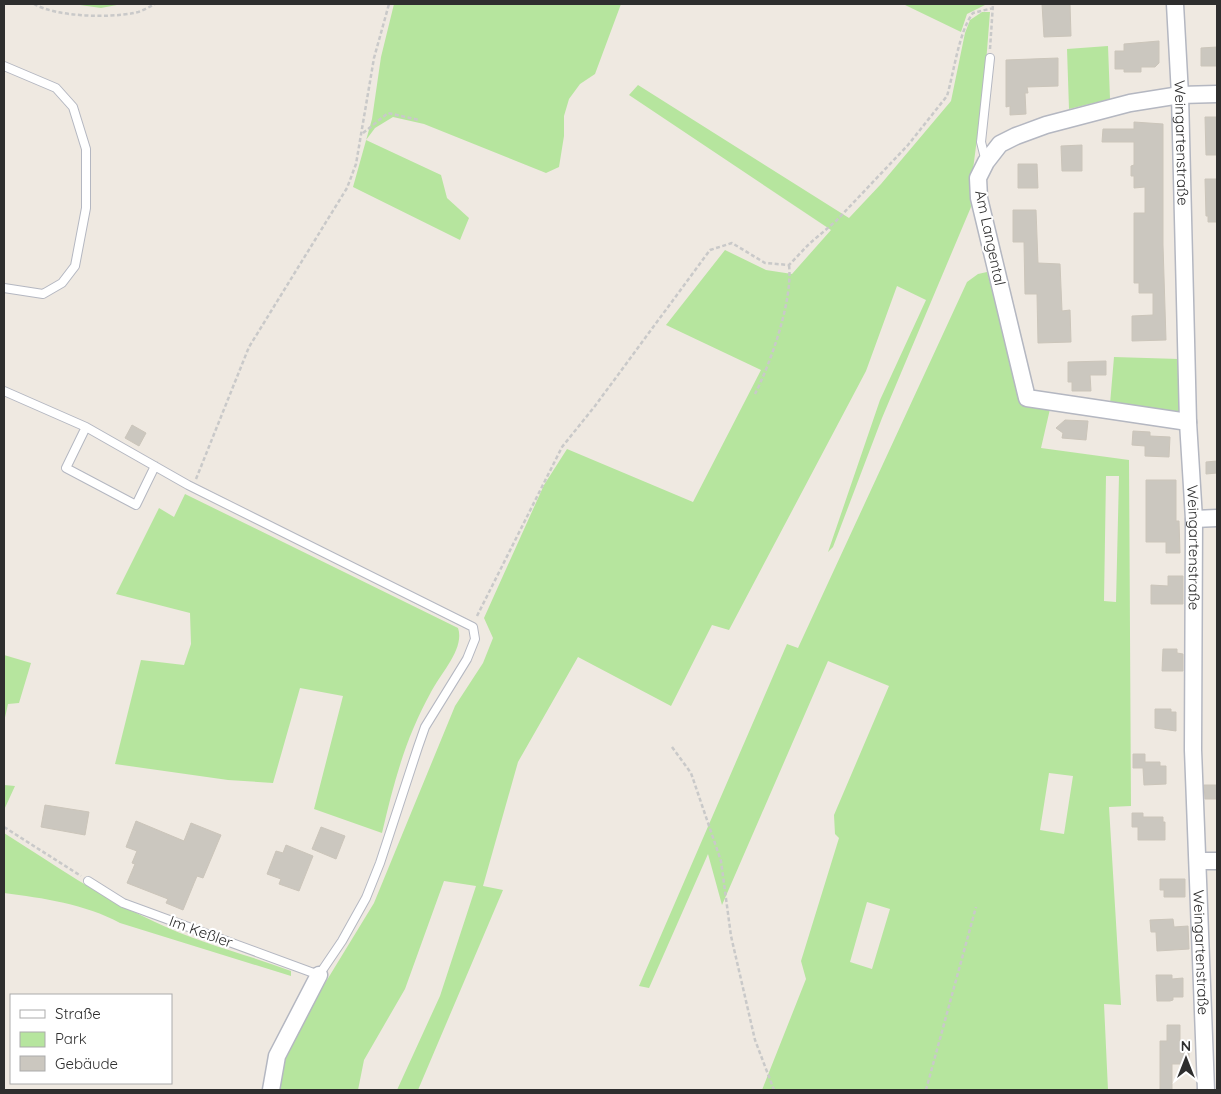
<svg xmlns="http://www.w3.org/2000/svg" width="1221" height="1094" viewBox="0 0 1221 1094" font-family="Quicksand,sans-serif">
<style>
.green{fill:#b6e59e;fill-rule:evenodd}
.building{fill:#cbc7bf;stroke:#cbc5ba}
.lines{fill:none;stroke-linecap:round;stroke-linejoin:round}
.service-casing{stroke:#b4b7c1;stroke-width:10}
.minor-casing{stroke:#b4b7c1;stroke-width:19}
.path{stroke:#c9c9c9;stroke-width:2.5;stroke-dasharray:4 2.5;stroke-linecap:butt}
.service{stroke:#fff;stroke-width:8}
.minor{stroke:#fff;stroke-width:16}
.labels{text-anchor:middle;stroke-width:4.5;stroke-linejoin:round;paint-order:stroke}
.street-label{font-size:15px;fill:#2e2e2e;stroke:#fff}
</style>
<rect width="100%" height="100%" fill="#efe9e1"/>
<path class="green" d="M 73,4 L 122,4 L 101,8 Z
M 394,4 L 621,4 L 595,74 L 580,84 L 569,99 L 564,116 L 564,136 L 559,167 L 546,173 L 424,124 L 393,117 L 375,128 L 366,140 L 441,175 L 447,198 L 469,218 L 460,240 L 353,187 L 372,119 L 381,57 Z
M 903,4 L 987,4 L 967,14 L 961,32 Z
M 982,12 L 990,12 L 985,76 L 970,193 L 971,207 L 882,418 L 833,547 L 828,552 L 880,400 L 926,300 L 897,286 L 866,371 L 729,630 L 712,625 L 671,706 L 578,657 L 518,762 L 483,886 L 503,890 L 418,1090 L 397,1090 L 440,996 L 476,886 L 444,881 L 405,989 L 364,1060 L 358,1090 L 277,1090 L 279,1073 L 294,1034 L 374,903 L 455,706 L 483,663 L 493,638 L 484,618 L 544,485 L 567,449 L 693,502 L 761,370 L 666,325 L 725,250 L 766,270 L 792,274 L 831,230 L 629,95 L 638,85 L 849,218 L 881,184 L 951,101 L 965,33 L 970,20 Z
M 1108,46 L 1110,99 L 1069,109 L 1067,49 Z
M 987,272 L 1023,402 L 1050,409 L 1041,448 L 1129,460 L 1131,806 L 1109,807 L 1121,1005 L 1104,1004 L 1108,1090 L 762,1090 L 806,979 L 801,961 L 839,838 L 835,834 L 834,815 L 889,686 L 828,661 L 722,905 L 708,854 L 649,988 L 639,986 L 787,644 L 798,648 L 967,282 L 978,274 ZM 1106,476 L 1119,476 L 1116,602 L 1104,601 ZM 1049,773 L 1073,776 L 1064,834 L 1040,830 ZM 867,902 L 890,909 L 872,969 L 850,962 Z
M 1114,357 L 1179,359 L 1181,415 L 1110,404 Z
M 185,494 L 458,628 C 465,648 441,673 431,692 C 405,739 394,782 382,833 L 314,809 L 343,696 L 300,688 L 273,783 L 228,780 L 115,764 L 141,660 L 184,665 L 191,644 L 190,613 L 116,594 L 159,508 L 174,517 Z
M 4,655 L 31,663 L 19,703 L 8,704 L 4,722 Z
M 4,785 L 15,786 L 4,810 Z
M 4,833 C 53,864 102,898 155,922 C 198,943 246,954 291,971 L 291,976 L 120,923 C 85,904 43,898 4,893 Z"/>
<path class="building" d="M 1042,4 L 1070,4 L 1071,36 L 1044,37 Z
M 1159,41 L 1159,63 L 1155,67 L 1141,67 L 1141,72 L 1124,72 L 1124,69 L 1115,69 L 1115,51 L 1124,51 L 1124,44 Z
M 1217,47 L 1217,66 L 1201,66 L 1201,48 Z
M 1058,58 L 1058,86 L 1027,87 L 1028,93 L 1025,93 L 1026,114 L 1010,115 L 1010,106 L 1006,107 L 1006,60 Z
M 1205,117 L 1217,117 L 1217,155 L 1206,155 Z
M 1134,122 L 1163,124 L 1163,245 L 1166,340 L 1132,341 L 1132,316 L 1153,315 L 1153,293 L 1139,293 L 1139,283 L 1134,283 L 1134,213 L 1145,213 L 1145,187 L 1134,188 L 1134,176 L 1131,176 L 1131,166 L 1134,165 L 1134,142 L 1102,142 L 1103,129 L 1134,129 Z
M 1082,145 L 1082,171 L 1062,171 L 1061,146 Z
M 1018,164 L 1037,164 L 1038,188 L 1018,188 Z
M 1205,179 L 1217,179 L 1217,222 L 1208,222 L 1208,216 L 1206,216 Z
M 1013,210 L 1036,210 L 1038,263 L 1060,264 L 1062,311 L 1070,310 L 1071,342 L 1038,343 L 1037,294 L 1025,294 L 1024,242 L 1013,242 Z
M 1106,361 L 1106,375 L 1090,375 L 1091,391 L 1072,391 L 1072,382 L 1068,382 L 1068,362 Z
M 1065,420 L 1088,421 L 1086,440 L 1062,438 L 1063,433 L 1056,428 Z
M 132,425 L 146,433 L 139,446 L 125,438 Z
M 1133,431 L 1150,432 L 1150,436 L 1170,437 L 1169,457 L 1145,456 L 1145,446 L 1132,445 Z
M 1217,461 L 1217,473 L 1206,474 L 1206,462 Z
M 1146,480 L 1176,480 L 1176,521 L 1179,521 L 1180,553 L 1166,553 L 1166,542 L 1146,542 Z
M 1168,576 L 1183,576 L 1183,604 L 1151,604 L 1151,585 L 1168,586 Z
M 1163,649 L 1177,649 L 1177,653 L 1183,654 L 1183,671 L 1162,671 Z
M 1155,709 L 1171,709 L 1171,712 L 1176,712 L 1176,731 L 1155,728 Z
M 1133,754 L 1145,754 L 1145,762 L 1160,762 L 1160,766 L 1166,766 L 1166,784 L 1144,785 L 1143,768 L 1133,768 Z
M 1204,785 L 1217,785 L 1217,799 L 1205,799 Z
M 45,805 L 89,812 L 85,835 L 41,827 Z
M 1132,813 L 1143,813 L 1143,817 L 1163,817 L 1163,822 L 1165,822 L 1165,840 L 1138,840 L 1138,827 L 1132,827 Z
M 136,821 L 184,841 L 191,823 L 221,835 L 203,878 L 197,876 L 183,910 L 166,903 L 168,899 L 127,883 L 135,864 L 132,863 L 137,851 L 126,847 Z
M 321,827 L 345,836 L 336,859 L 312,849 Z
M 286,845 L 313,856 L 299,891 L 279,884 L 281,879 L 267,874 L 276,851 L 283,853 Z
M 1160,879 L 1185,879 L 1185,897 L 1164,897 L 1164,890 L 1160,890 Z
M 1173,919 L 1174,927 L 1188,926 L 1189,949 L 1157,951 L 1156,932 L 1151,932 L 1150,920 Z
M 1156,975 L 1172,975 L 1172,979 L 1183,978 L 1183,997 L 1173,997 L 1173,1000 L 1170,1001 L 1157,1001 Z
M 1167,1025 L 1180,1025 L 1180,1041 L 1189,1041 L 1189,1064 L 1172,1064 L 1172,1090 L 1160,1090 L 1160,1041 L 1167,1041 Z"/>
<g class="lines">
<g class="service-casing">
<path id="service" d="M 4,66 L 56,88 L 73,107 L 86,149 L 86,208 L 75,266 L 62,283 L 43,294 L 4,288
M 986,162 L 981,142 L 990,58
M 4,391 L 86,427 L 188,485 L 473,627 L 475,639 L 467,659 L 425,727 L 418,747 L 380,863 L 366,898 L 342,941 L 319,975 L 123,903 L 88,881
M 86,427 L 66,468 L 136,505 L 155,466"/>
</g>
<g class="minor-casing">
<g id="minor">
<path id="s1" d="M 1175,4 L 1180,95 L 1188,422 L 1194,519 L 1193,750 L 1206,1090"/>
<path d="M 1188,422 L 1027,398 L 979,198 L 978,178 L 986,162 L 1000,144 L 1016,136 L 1046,125 L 1130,103 L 1180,95 L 1217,94"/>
<path d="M 1194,519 L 1217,518"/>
<path d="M 1198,861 L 1217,861"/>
<path d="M 271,1090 L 277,1056 L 319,975"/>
</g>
</g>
<path class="path" d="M 34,4 C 57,17 108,18 134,13 C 141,12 149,7 155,4
M 990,49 L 993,4
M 363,133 L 388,113 L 419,120
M 755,394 C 771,362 793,300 789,265
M 196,479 L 249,347 L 347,188 L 356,164 L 374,58 L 389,4
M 477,616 L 562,447 L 595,406 L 710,250 L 732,243 L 765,263 L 789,265 L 809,244 L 836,221 L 908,145 L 947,96 C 954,72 959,31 973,13 L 993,8
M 672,747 L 691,773 L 721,861 L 731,936 L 755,1040 L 774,1090
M 4,827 L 81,876
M 926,1090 L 976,907"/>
<use href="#service" class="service"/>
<use href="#minor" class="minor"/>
</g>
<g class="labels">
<g class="street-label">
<text dy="5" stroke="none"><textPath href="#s1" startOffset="139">Weingartenstraße</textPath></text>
<text transform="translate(990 238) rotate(78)" y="5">Am Langental</text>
<text dy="5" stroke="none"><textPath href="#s1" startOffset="544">Weingartenstraße</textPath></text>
<text transform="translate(201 932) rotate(20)" y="5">Im Keßler</text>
<text dy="5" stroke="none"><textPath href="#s1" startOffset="949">Weingartenstraße</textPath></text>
</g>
</g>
<rect width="1221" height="1094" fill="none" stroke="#2e2e2e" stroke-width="10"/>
<rect x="10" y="994" width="162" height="90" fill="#ffffff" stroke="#ababab"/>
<rect x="20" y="1010" width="25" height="8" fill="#ffffff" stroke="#ababab"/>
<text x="55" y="1019" font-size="15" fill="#2e2e2e">Straße</text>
<rect x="20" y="1032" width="25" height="15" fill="#b6e59e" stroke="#ababab"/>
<text x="55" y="1044" font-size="15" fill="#2e2e2e">Park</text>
<rect x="20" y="1056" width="25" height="15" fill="#cbc7bf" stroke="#ababab"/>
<text x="55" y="1069" font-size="15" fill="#2e2e2e">Gebäude</text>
<g transform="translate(1186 1059)" stroke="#ffffff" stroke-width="4" paint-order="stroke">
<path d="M0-4L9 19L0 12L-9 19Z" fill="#2e2e2e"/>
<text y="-8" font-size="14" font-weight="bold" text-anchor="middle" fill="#2e2e2e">N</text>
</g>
</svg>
